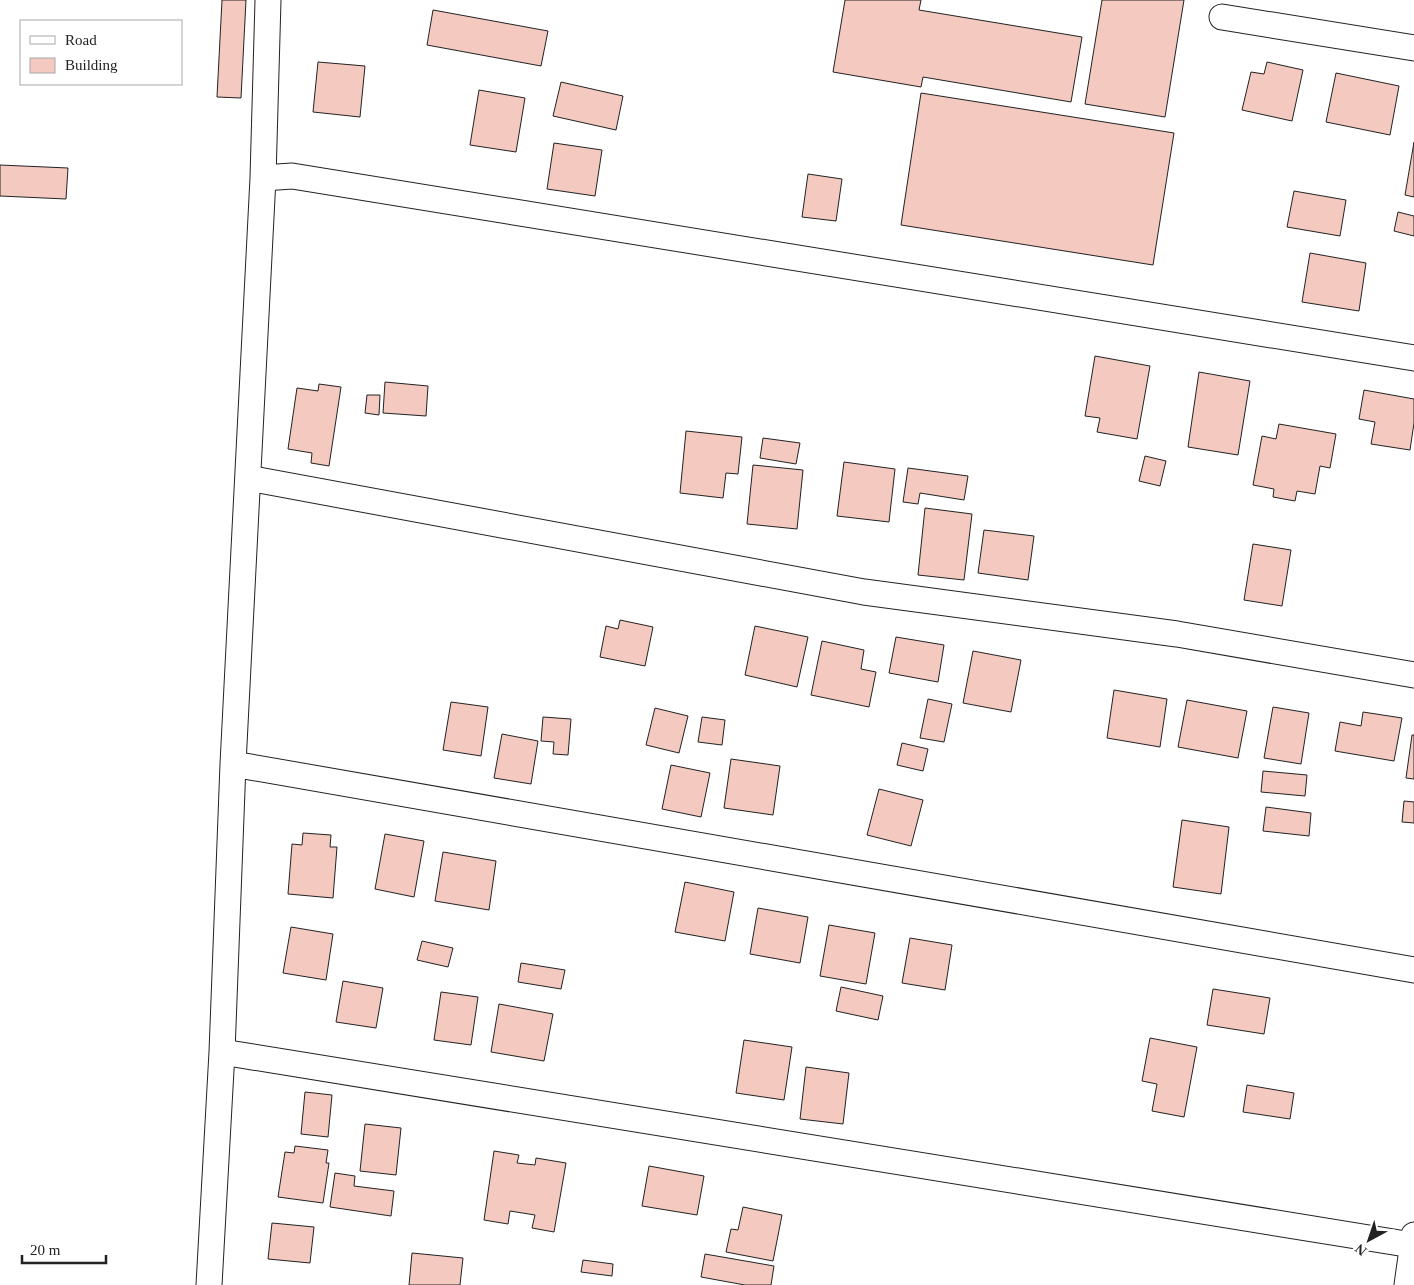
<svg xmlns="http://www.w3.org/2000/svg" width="1414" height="1285" viewBox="0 0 1414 1285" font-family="'Times New Roman',serif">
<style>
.building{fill:#f3c9c0;stroke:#222}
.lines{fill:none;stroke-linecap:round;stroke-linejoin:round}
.minor-casing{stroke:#222;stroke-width:27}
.minor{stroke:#fff;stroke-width:25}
</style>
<rect width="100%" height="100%" fill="#fff"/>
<path class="building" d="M 222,0 L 246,0 L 241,98 L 217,97 Z
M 845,0 L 921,0 L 919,10 L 1082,37 L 1071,102 L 923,77 L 921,87 L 833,72 Z
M 1102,0 L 1184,0 L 1165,117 L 1085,104 Z
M 433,10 L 548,31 L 541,66 L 427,45 Z
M 318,62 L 365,66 L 360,117 L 313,112 Z
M 1267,62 L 1303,70 L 1292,121 L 1242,110 L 1251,72 L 1264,74 Z
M 1336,73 L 1399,86 L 1390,135 L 1326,122 Z
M 561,82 L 623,96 L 616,130 L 553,116 Z
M 479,90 L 525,98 L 516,152 L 470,145 Z
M 921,93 L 1174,133 L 1153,265 L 901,225 Z
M 1414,142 L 1414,197 L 1405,195 Z
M 554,143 L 602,150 L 595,196 L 547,189 Z
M 0,165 L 68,168 L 66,199 L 0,196 Z
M 808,174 L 842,179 L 836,221 L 802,217 Z
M 1294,191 L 1346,200 L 1340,236 L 1287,227 Z
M 1398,212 L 1414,216 L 1414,236 L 1394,231 Z
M 1310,253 L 1366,263 L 1359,311 L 1302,302 Z
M 1095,356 L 1150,366 L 1137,439 L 1097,432 L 1100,418 L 1085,416 Z
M 1199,372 L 1250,381 L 1238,455 L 1188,447 Z
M 385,382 L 428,386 L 426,416 L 383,413 Z
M 319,384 L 341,387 L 329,466 L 311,463 L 312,453 L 288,449 L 297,388 L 318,391 Z
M 1364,390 L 1414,399 L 1414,423 L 1410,450 L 1371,444 L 1375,422 L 1359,419 Z
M 367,395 L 380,395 L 379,415 L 365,413 Z
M 1279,424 L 1336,434 L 1330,468 L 1320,466 L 1315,494 L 1297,491 L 1295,501 L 1273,497 L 1274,489 L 1253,485 L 1262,436 L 1276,439 Z
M 686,431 L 742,437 L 738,474 L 726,473 L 723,498 L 680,493 Z
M 763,438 L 800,443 L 796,464 L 760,458 Z
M 1145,456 L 1166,461 L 1160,486 L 1139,481 Z
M 844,462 L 895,469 L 889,522 L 837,516 Z
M 753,465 L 803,470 L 797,529 L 747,524 Z
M 908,468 L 968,476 L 964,500 L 920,493 L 918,504 L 903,502 Z
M 925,508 L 972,514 L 964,580 L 918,575 Z
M 984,530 L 1034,536 L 1028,580 L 978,573 Z
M 1253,544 L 1291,550 L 1282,606 L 1244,600 Z
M 620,620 L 653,627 L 645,666 L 600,657 L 606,626 L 618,629 Z
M 755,626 L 808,637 L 797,687 L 745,675 Z
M 896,637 L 944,645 L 938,682 L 889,673 Z
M 822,641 L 864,650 L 861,669 L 876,672 L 869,707 L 811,695 Z
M 973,651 L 1021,660 L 1011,712 L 963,703 Z
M 1114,690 L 1167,699 L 1160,747 L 1107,738 Z
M 928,699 L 952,704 L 944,742 L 920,738 Z
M 1187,700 L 1247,711 L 1238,758 L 1178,747 Z
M 451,702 L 488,707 L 481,756 L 443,750 Z
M 1273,707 L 1309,713 L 1301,764 L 1264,758 Z
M 655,708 L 688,716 L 679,753 L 646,745 Z
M 1363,712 L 1402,718 L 1394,761 L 1335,751 L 1340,722 L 1361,726 Z
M 543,717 L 571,719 L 568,755 L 553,754 L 554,742 L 541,741 Z
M 702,717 L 725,720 L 722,745 L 698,742 Z
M 502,734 L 538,741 L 531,784 L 494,778 Z
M 1412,735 L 1414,735 L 1414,779 L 1406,778 Z
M 902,743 L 928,749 L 923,771 L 897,765 Z
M 731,759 L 780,766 L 773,815 L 724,808 Z
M 671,765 L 710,773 L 701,817 L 662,809 Z
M 1263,771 L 1307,775 L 1305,796 L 1261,792 Z
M 879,789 L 923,800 L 911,846 L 867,835 Z
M 1404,801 L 1414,802 L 1414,823 L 1402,822 Z
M 1266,807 L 1311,813 L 1309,836 L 1263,831 Z
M 1182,820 L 1229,827 L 1221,894 L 1173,887 Z
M 303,833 L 331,835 L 330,847 L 337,847 L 333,898 L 288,894 L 292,844 L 302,845 Z
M 385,834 L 424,841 L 414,897 L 375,889 Z
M 443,852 L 496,861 L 489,910 L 435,901 Z
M 685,882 L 734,892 L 725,941 L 675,932 Z
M 758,908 L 808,917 L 800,963 L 750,954 Z
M 829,925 L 875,933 L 866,984 L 820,976 Z
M 291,927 L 333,934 L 326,980 L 283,973 Z
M 910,938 L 952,945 L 945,990 L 902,983 Z
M 422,941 L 453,948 L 448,967 L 417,960 Z
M 521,963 L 565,970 L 561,989 L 518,982 Z
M 343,981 L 383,988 L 376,1028 L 336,1022 Z
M 841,987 L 883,996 L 878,1020 L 836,1011 Z
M 1213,989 L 1270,998 L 1264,1034 L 1207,1025 Z
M 441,992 L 478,997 L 471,1045 L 434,1040 Z
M 499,1004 L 553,1014 L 544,1061 L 491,1052 Z
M 1150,1038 L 1197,1047 L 1184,1117 L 1152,1111 L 1157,1084 L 1142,1081 Z
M 744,1040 L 792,1047 L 784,1100 L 736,1093 Z
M 806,1067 L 849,1073 L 843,1124 L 800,1119 Z
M 1247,1085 L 1294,1093 L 1290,1119 L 1243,1112 Z
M 305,1092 L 332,1095 L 328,1137 L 301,1134 Z
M 365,1124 L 401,1128 L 396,1175 L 360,1171 Z
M 295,1146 L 328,1150 L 326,1163 L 329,1163 L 323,1203 L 278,1197 L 285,1152 L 294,1153 Z
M 494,1151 L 519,1155 L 517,1163 L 535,1165 L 536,1158 L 566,1163 L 554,1232 L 532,1228 L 535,1215 L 510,1211 L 508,1224 L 484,1220 Z
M 649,1166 L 704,1176 L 697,1215 L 642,1206 Z
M 335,1173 L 355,1176 L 354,1186 L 394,1191 L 391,1216 L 330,1207 Z
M 743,1207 L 782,1215 L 773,1261 L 726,1252 L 731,1229 L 738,1230 Z
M 272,1223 L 314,1227 L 310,1263 L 268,1259 Z
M 412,1253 L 463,1258 L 460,1285 L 409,1285 Z
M 705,1254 L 774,1266 L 771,1285 L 745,1285 L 701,1277 Z
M 583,1260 L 613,1264 L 612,1276 L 581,1272 Z"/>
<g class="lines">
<g class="minor-casing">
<path id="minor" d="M 1222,17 L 1414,48
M 263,178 L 292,176 L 1414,358
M 248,478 L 864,592 L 1177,634 L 1414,675
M 233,764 L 1414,970
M 222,1052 L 1412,1245
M 209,1285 L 222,1052 L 233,764 L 263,178 L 268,0
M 1407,1285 L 1414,1235"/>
</g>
<use href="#minor" class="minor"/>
</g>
<rect x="20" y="20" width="162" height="65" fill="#ffffff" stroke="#a7a7a7"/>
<rect x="30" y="36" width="25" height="8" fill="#ffffff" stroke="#a7a7a7"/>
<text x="65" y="45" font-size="15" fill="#222222">Road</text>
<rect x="30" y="58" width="25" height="15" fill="#f3c9c0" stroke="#a7a7a7"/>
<text x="65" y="70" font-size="15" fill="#222222">Building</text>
<g transform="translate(1369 1240) rotate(220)" stroke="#ffffff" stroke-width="4" paint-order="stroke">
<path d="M0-4L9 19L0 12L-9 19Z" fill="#222222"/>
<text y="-8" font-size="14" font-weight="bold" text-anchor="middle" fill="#222222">N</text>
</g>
<path d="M22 1255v8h84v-8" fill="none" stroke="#222222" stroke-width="2.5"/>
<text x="30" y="1255" font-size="15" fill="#222222" stroke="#ffffff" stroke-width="4" paint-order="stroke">20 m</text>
</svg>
